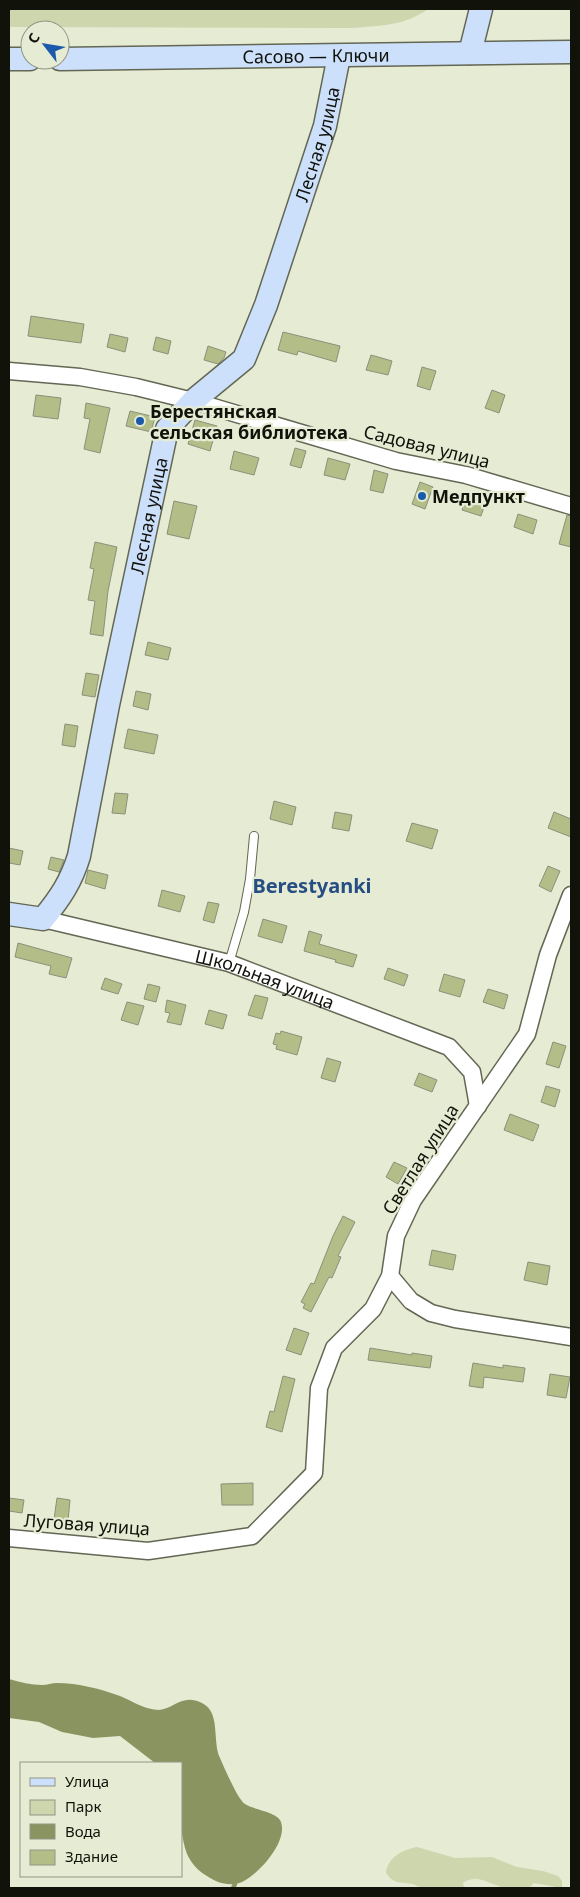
<svg xmlns="http://www.w3.org/2000/svg" width="580" height="1897" font-family="'Noto Sans',sans-serif">
<style>
.green{fill:#cdd6ac}
.water{fill:#8a9460}
.lines{fill:none;stroke-linecap:round;stroke-linejoin:round}
.stream{stroke:#8a9460;stroke-width:4.5}
.building{fill:#b3bd88;stroke:#8b907a}
.lane-casing{stroke:#636753;stroke-width:10}
.street-casing{stroke:#636753;stroke-width:19}
.secondary-casing{stroke:#636753;stroke-width:25}
.lane{stroke:#fff;stroke-width:8}
.street{stroke:#fff;stroke-width:16}
.secondary{stroke:#cce0fc;stroke-width:22}
.poi-dot{fill:#1b59aa;stroke:#e6ebd4;stroke-width:2}
.labels{text-anchor:middle;dominant-baseline:central;stroke-width:4.5;stroke-linejoin:round;paint-order:stroke}
.street-label{font-size:18px;fill:#11130b;stroke:#e6ebd4}
.poi-label{font-size:18px;font-weight:bold;fill:#11130b;stroke:#e6ebd4;text-anchor:start}
.quarter-label{font-size:20px;font-weight:bold;fill:#274e83;stroke:#e6ebd4}
</style>
<rect width="100%" height="100%" fill="#e6ebd4"/>
<path class="green" d="M9,9H428C404,26 383,25 354,28L9,27Z
M417,1847L455,1858L492,1857L517,1867L543,1871L558,1876L562,1881V1888L534,1883L529,1888C522,1888 512,1890 505,1888C491,1885 477,1873 463,1883L464,1888H422L413,1884L397,1882L391,1879L386,1873C388,1857 402,1850 417,1847Z"/>
<path class="water" d="M9,1679C20,1682 31,1685 42,1685C47,1685 52,1683 57,1683C78,1683 101,1689 120,1696C132,1701 146,1710 159,1710C174,1709 182,1693 202,1703C221,1712 212,1741 220,1758C224,1767 238,1800 245,1804C254,1810 278,1812 281,1822C288,1842 259,1874 242,1882C230,1887 217,1883 207,1876C198,1871 191,1863 187,1854C177,1826 181,1792 181,1763H155L120,1736L93,1738L62,1732L39,1722L9,1718Z"/>
<g class="lines">
<path class="stream" d="M233,1888L235,1884"/>
</g>
<path class="building" d="M31,316L84,324L81,343L28,336Z
M283,332L340,346L336,362L298,351L297,355L278,350Z
M110,334L128,338L125,352L107,347Z
M156,337L171,341L168,354L153,350Z
M208,346L226,352L224,358L218,364L204,360Z
M371,355L392,361L388,375L366,370Z
M422,367L436,371L430,390L417,386Z
M492,390L505,395L499,413L485,408Z
M36,395L61,398L58,419L33,416Z
M86,403L110,408L100,453L84,449L90,419L84,418Z
M130,411L155,417L151,432L126,426Z
M195,420L217,426L210,451L188,444Z
M295,448L306,451L301,468L290,465Z
M234,451L259,458L254,475L230,469Z
M328,458L350,464L345,480L324,475Z
M374,470L388,474L383,493L370,490Z
M420,482L433,487L425,509L412,504Z
M466,497L485,504L481,516L462,510Z
M174,501L197,506L189,539L167,534Z
M518,514L537,520L533,534L514,527Z
M567,515L571,516V547L559,544Z
M95,542L117,547L108,591L103,636L90,634L95,601L88,600L94,569L90,568Z
M148,642L171,648L168,660L145,655Z
M86,673L99,675L95,697L82,695Z
M136,691L151,694L148,710L133,706Z
M65,724L78,726L75,747L62,745Z
M128,729L158,735L154,754L124,748Z
M115,793L128,794L125,814L112,813Z
M274,801L296,807L292,825L270,819Z
M335,812L352,815L349,831L332,828Z
M554,812L571,819V837L548,828Z
M412,823L438,830L432,849L406,841Z
M9,848L23,851L20,865L9,863Z
M51,857L64,860L59,872L48,869Z
M548,866L560,871L551,892L539,886Z
M88,870L108,875L105,889L85,883Z
M162,890L185,896L180,912L158,906Z
M208,902L219,904L214,923L203,920Z
M263,919L287,926L282,943L258,936Z
M309,931L322,935L319,944L357,955L353,967L335,962L336,960L304,951Z
M18,943L72,958L66,978L49,974L51,966L15,957Z
M388,968L408,975L404,986L384,979Z
M444,974L465,980L460,997L439,991Z
M105,978L122,984L118,994L101,989Z
M148,984L160,987L156,1002L144,999Z
M488,989L508,995L504,1009L483,1002Z
M255,995L268,998L262,1019L248,1015Z
M167,1000L186,1005L181,1025L167,1022L170,1013L165,1012Z
M127,1002L144,1006L138,1025L121,1020Z
M209,1010L227,1015L223,1029L205,1024Z
M281,1031L302,1037L297,1055L276,1049L277,1045L273,1044L276,1033L280,1034Z
M553,1042L566,1046L559,1068L546,1064Z
M327,1058L341,1062L335,1082L321,1078Z
M419,1073L437,1080L432,1092L414,1085Z
M546,1086L560,1090L555,1107L541,1102Z
M510,1114L539,1125L533,1141L504,1130Z
M394,1162L407,1168L398,1184L386,1177Z
M343,1216L355,1222L338,1256L341,1257L332,1278L329,1277L311,1312L303,1308L305,1304L301,1302L311,1283L314,1284L333,1236Z
M432,1250L456,1255L453,1270L429,1265Z
M528,1262L550,1266L547,1285L524,1280Z
M294,1328L309,1333L301,1355L286,1350Z
M370,1348L412,1355V1353L432,1356L430,1368L368,1360Z
M473,1363L503,1368V1365L525,1368L523,1382L484,1377L483,1388L469,1386Z
M550,1374L570,1377L566,1398L547,1395Z
M283,1376L295,1379L282,1432L266,1427L270,1411L274,1412Z
M253,1483V1505H222L221,1484Z
M9,1498L24,1500L22,1513L9,1511Z
M57,1498L70,1500L68,1521L54,1519Z"/>
<g class="lines">
<defs>
<path id="lane" d="M229,963L244,912L250,879L254,836"/>
<g id="street">
<path d="M9,371L80,377L136,387L193,401L396,461L466,475L571,506"/>
<path id="s1" d="M43,919L229,963L449,1047L472,1072L478,1106"/>
<path d="M390,1276L411,1301L431,1313L455,1319L571,1337"/>
<path d="M9,1538L148,1551L252,1536L314,1473L319,1388L334,1348L373,1309L390,1276L396,1236L413,1200L527,1034L548,955L571,895"/>
</g>
<g id="secondary">
<path d="M470,53L481,9"/>
<path d="M9,59H30"/>
<path id="s2" d="M60,59L571,52"/>
<path id="s3" d="M9,914L43,919C60,898 71,882 79,856L108,705L167,429L193,401L244,359L266,305L325,126L339,56"/>
</g>
</defs>
<use href="#lane" class="lane-casing"/>
<use href="#street" class="street-casing"/>
<use href="#secondary" class="secondary-casing"/>
<use href="#lane" class="lane"/>
<use href="#street" class="street"/>
<use href="#secondary" class="secondary"/>
</g>
<g class="poi-dot">
<circle cx="140" cy="421" r="5"/>
<circle cx="422" cy="496" r="5"/>
</g>
<g class="labels">
<g class="street-label">
<text stroke="none"><textPath href="#s2" startOffset="256">Сасово — Ключи</textPath></text>
<text stroke="none"><textPath href="#s3" startOffset="875">Лесная улица</textPath></text>
<text transform="translate(427 446) rotate(14)">Садовая улица</text>
<text stroke="none"><textPath href="#s3" startOffset="455">Лесная улица</textPath></text>
<text stroke="none"><textPath href="#s1" startOffset="230">Школьная улица</textPath></text>
<text transform="translate(420 1159) rotate(-58)">Светлая улица</text>
<text transform="translate(87 1524) rotate(4)">Луговая улица</text>
</g>
<g class="poi-label">
<text x="150" y="411">Берестянская<tspan x="150" dy="21">сельская библиотека</tspan></text>
<text x="432" y="496">Медпункт</text>
</g>
<g class="quarter-label">
<text x="312" y="885">Berestyanki</text>
</g>
</g>
<rect width="580" height="1897" fill="none" stroke="#11130b" stroke-width="20"/>
<rect x="20" y="1762" width="162" height="115" fill="#e6ebd4" stroke="#919584"/>
<rect x="30" y="1778" width="25" height="8" fill="#cce0fc" stroke="#919584"/>
<text x="65" y="1787" font-size="15" fill="#11130b">Улица</text>
<rect x="30" y="1800" width="25" height="15" fill="#cdd6ac" stroke="#919584"/>
<text x="65" y="1812" font-size="15" fill="#11130b">Парк</text>
<rect x="30" y="1824" width="25" height="15" fill="#8a9460" stroke="#919584"/>
<text x="65" y="1837" font-size="15" fill="#11130b">Вода</text>
<rect x="30" y="1850" width="25" height="15" fill="#b3bd88" stroke="#919584"/>
<text x="65" y="1862" font-size="15" fill="#11130b">Здание</text>
<g transform="translate(45 45) rotate(301)"><circle r="24" fill="#e6ebd4" stroke="#919584"/>
<path d="M0-4L9 19L0 12L-9 19Z" fill="#1b59aa"/>
<text y="-8" font-size="14" font-weight="bold" text-anchor="middle" fill="#11130b">С</text>
</g>
</svg>
